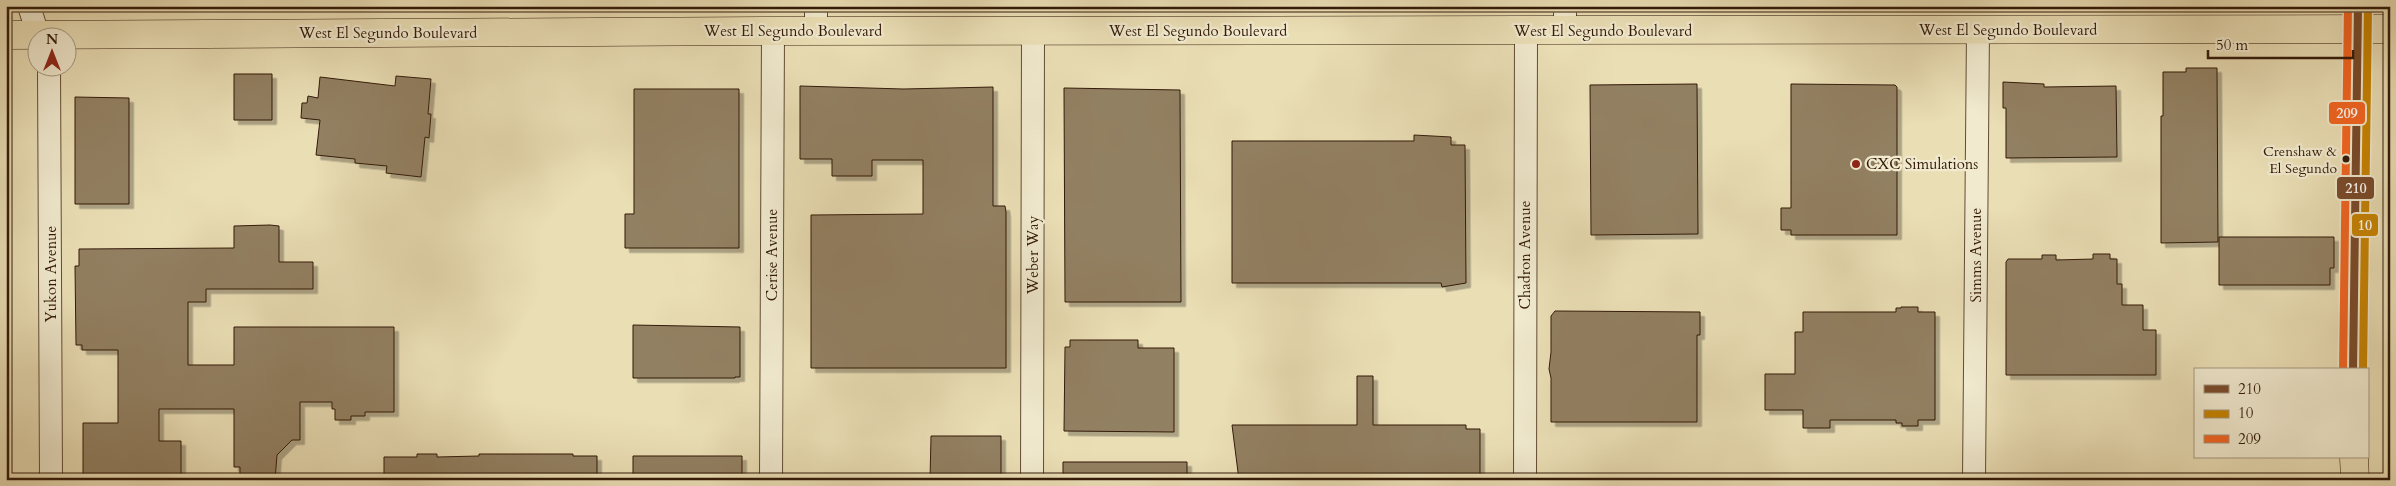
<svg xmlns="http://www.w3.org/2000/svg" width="2396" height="486" font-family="Cardo,serif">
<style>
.building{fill:#928062;stroke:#331b09;filter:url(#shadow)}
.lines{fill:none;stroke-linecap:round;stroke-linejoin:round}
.minor-casing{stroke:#614c34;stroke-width:24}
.major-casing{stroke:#331b09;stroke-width:29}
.minor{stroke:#f1eacf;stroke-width:22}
.major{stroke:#eadeb5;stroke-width:28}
.bus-1-casing{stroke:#f1eacf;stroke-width:11}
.bus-2-casing{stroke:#f1eacf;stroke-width:11}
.bus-3-casing{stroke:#f1eacf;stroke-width:11}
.bus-1{stroke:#7a4b2a;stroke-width:8}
.bus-2{stroke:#c68302;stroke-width:8}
.bus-3{stroke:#f26522;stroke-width:8}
.bus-dot{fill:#331b09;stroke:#f1eacf;stroke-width:2}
.poi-dot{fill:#8f2418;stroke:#f1eacf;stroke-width:2}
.labels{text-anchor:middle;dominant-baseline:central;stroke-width:4.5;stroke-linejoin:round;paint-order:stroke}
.bus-label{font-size:14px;fill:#331b09;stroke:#f1eacf;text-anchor:end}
.street-label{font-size:15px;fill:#331b09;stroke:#f1eacf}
.poi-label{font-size:15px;fill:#331b09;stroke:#f1eacf;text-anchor:start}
.line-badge{stroke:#f1eacf;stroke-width:2}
.badge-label{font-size:14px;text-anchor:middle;font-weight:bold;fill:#fff}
</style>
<defs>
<filter id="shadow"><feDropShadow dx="4.5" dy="4.5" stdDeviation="0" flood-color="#0004"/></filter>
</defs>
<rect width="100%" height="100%" fill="#eadeb5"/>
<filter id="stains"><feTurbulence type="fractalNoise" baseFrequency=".004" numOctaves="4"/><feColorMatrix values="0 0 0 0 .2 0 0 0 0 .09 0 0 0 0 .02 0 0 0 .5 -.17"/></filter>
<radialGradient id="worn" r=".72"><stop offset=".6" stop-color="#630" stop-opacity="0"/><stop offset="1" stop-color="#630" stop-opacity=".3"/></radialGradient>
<path class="building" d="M2186,68H2217L2218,242L2161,243V116H2163V72H2186Z
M234,74H272V120H234Z
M396,76L431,79L428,114H431L429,138L425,137L421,177L386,173L387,166L355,163V159L316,155L320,120L301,118L302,103H307L308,96L318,98L320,77L395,86Z
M2003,82L2044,84V87L2116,86L2117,157L2006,158V108H2003Z
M1697,84L1698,234L1591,235L1590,85Z
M1791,84L1895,85L1897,87V235H1791V230H1781V208H1791Z
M800,86L903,89L993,87V206H1005L1006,212V368H811V215L923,214V160H872V176H832V159H800Z
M1064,88L1180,90L1181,302H1065Z
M634,89H739V248H625V214H634Z
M75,97L129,98V204H75Z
M1414,135L1451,137V145H1465L1466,283L1442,287L1441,283H1232V141H1414Z
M270,225L279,226V262H313V289H206V302H188V365H234V327H394V412H365V416H351V420H335V409H332V402H300V440H292L277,455L275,480H240V467H234V409H159V441H181V480H83V423H118V350H82V345H76L75,266H79V249L234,248V226Z
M2219,237H2334V268H2330V285H2219Z
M2093,254H2110V259H2117V284H2122V305H2143V330H2156V375H2006V262L2008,259H2042V255H2056V260L2093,259Z
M1901,307H1918V312H1935V420H1918V426H1902V423H1896V420H1830V428H1803V410H1765V374H1795V332H1803V312H1896V308H1901Z
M1555,311L1700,312V335H1697V422H1551V378L1549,369L1551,352V316Z
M633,325L740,327V377H735V378H633Z
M1070,340H1138V348H1174V432L1064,431L1065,347H1070Z
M1357,376H1373V425H1466V429H1480V480H1239L1232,425H1357Z
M931,436H1001V480H930Z
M417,454H437V457L479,456V454H573V456H597V480H384V457H417Z
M633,456H742V480H633Z
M1063,462H1187V480H1063Z"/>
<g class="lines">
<defs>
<path id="minor" d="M29,6L39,38
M816,6V31
M1565,31V6
M49,68L51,480
M771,480L773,31
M1032,480L1033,31
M1525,480L1526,31
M1974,480L1978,30"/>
<path id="major" d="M6,35L773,31L2390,29
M2353,370L2358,6
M2354,457L2355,480"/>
</defs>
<use href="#minor" class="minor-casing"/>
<use href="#major" class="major-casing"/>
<use href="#minor" class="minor"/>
<use href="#major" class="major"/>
<defs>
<path id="bus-1" d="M2353,370L2358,6"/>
<path id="bus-2" d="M2363,370L2368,6"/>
<path id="bus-3" d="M2343,370L2348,6"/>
</defs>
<use href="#bus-1" class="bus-1-casing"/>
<use href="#bus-2" class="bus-2-casing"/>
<use href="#bus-3" class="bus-3-casing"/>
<use href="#bus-1" class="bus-1"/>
<use href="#bus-2" class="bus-2"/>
<use href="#bus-3" class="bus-3"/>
</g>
<circle class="bus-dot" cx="2346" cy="159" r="4.5"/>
<circle class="poi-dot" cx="1856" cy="164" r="5"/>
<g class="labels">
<g class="bus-label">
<text x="2337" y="151">Crenshaw &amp;<tspan x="2337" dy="17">El Segundo</tspan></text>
</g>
<g class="street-label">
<text x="2008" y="30">West El Segundo Boulevard</text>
<text x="793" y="31">West El Segundo Boulevard</text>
<text x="1198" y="31">West El Segundo Boulevard</text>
<text x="1603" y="31">West El Segundo Boulevard</text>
<text x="388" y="33">West El Segundo Boulevard</text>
<text transform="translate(772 255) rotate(-90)">Cerise Avenue</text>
<text transform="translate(1033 255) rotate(-90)">Weber Way</text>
<text transform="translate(1525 255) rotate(-90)">Chadron Avenue</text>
<text transform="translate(1976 255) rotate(-90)">Simms Avenue</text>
<text transform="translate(51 274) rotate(-90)">Yukon Avenue</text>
</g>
<g class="poi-label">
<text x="1866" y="164">CXC Simulations</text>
</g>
</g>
<g class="line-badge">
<rect x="2328" y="101" width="38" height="24" rx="5" fill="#f26522"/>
<rect x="2336" y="176" width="39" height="24" rx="5" fill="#7a4b2a"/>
<rect x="2351" y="213" width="28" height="24" rx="5" fill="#c68302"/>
</g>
<g class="badge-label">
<text x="2347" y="118">209</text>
<text x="2356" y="193">210</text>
<text x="2365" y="230">10</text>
</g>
<rect width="2396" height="486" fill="none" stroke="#eadeb5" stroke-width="25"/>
<rect x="8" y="8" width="2381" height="471" fill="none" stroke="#331b09" stroke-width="2.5"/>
<rect x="12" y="12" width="2371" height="461" fill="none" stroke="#331b09"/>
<rect x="2194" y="368" width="175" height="90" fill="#f1eacf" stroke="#a59780"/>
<rect x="2204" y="385" width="25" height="8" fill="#7a4b2a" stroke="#a59780"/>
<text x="2238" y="394" font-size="15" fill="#331b09">210</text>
<rect x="2204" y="410" width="25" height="8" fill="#c68302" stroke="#a59780"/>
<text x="2238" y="418" font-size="15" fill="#331b09">10</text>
<rect x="2204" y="435" width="25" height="8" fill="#f26522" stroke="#a59780"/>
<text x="2238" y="444" font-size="15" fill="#331b09">209</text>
<g transform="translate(52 52)"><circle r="24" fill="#f1eacf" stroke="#a59780"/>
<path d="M0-4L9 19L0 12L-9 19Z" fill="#8f2418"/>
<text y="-8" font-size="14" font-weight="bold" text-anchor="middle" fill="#331b09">N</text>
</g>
<path d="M2208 50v8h145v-8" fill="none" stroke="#331b09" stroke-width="2.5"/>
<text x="2216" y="50" font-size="15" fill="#331b09" stroke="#f1eacf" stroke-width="4" paint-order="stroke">50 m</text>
<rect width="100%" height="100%" filter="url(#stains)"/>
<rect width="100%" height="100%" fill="url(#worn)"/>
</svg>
